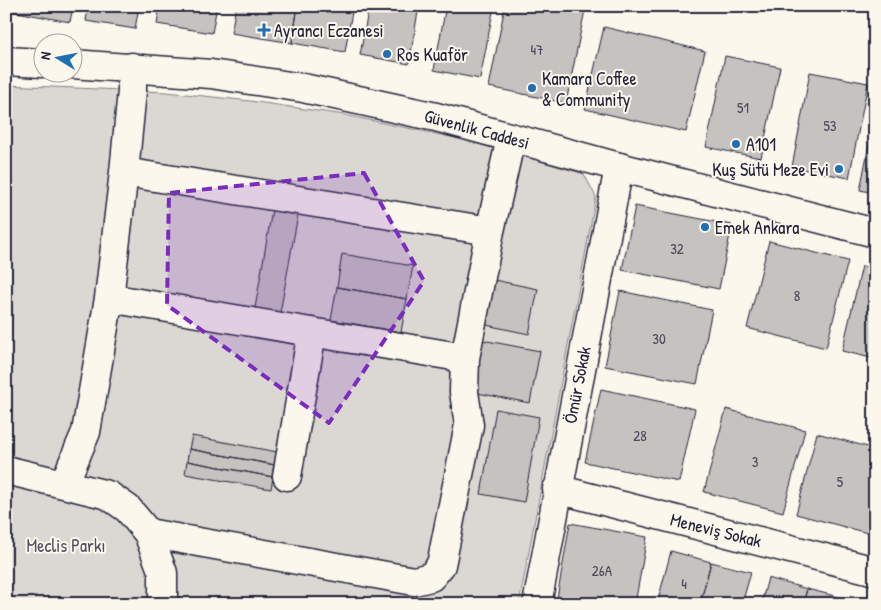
<svg xmlns="http://www.w3.org/2000/svg" width="881" height="610" font-family="'Patrick Hand',sans-serif">
<style>
.green{fill:#dbd8d3;stroke:#7e7d87}
.building{fill:#c6c2c0;stroke:#22223b}
.lines{fill:none;stroke-linecap:round;stroke-linejoin:round}
.minor-casing{stroke:#22223b;stroke-width:31}
.major-casing{stroke:#22223b;stroke-width:31}
.minor{stroke:#fbf7ec;stroke-width:28}
.major{stroke:#fbf7ec;stroke-width:28}
.marked{fill:#7b2cbf;fill-opacity:0.2;stroke:#7b2cbf;stroke-width:4;stroke-dasharray:10 6;stroke-linejoin:round}
.poi-dot{fill:#1f6fb2;stroke:#fbf7ec;stroke-width:2}
.labels{text-anchor:middle;dominant-baseline:central;stroke-width:4;stroke-linejoin:round;paint-order:stroke}
.number-label{font-size:15px;fill:#4b4a5c}
.poi-label{font-size:18px;fill:#22223b;stroke:#fbf7ec;text-anchor:start}
.street-label{font-size:18px;fill:#22223b;stroke:#fbf7ec}
.park-label{font-size:18px;fill:#505061;stroke:#fbf7ec}
</style>
<rect width="100%" height="100%" fill="#fbf7ec"/>
<filter id="ink" filterUnits="userSpaceOnUse"><feTurbulence type="fractalNoise" baseFrequency=".02" numOctaves="2"/><feDisplacementMap in="SourceGraphic" scale="10" xChannelSelector="R" yChannelSelector="G"/><feConvolveMatrix kernelMatrix="1 2 1 2 8 2 1 2 1" color-interpolation-filters="sRGB"/></filter>
<g filter="url(#ink)">
<path class="green" d="M6,85L167,92L250,101L345,115L475,142L584,174L596,197L519,604H6Z"/>
<path class="building" d="M6,6H73L70,22L6,10Z
M88,6H139L135,29L86,21Z
M160,6H217L212,33L157,24Z
M236,6H298L292,43L231,33Z
M298,6H353L345,52L292,43Z
M369,6H419L409,64L360,55Z
M446,6H494L480,79L434,70Z
M505,6H568L585,10L566,103L489,87Z
M604,27L705,51L686,132L585,109Z
M725,56L780,67L761,158L706,147Z
M810,72L868,83L849,178L792,167Z
M875,115V193L860,190Z
M273,204L299,209L280,313L255,308Z
M635,206L732,225L719,289L622,270Z
M769,241L848,261L826,348L747,328Z
M342,254L413,266L407,299L337,287Z
M862,266L875,269V359L842,351Z
M494,280L538,289L529,334L486,325Z
M337,287L407,299L401,332L331,320Z
M620,291L712,310L697,384L605,366Z
M482,340L540,351L530,403L472,392Z
M601,389L695,409L679,482L585,462Z
M496,409L539,417L524,502L481,494Z
M726,409L805,430L783,512L704,492Z
M817,433L875,449V535L796,514Z
M192,436L277,452L275,465L189,449Z
M189,449L275,465L273,477L187,461Z
M187,461L273,477L271,489L185,474Z
M570,523L647,537L635,604H556Z
M671,551L711,562L700,604H657Z
M711,562L751,572L742,604H700Z
M768,578L807,589L803,604H761Z
M807,589L847,599L846,604H803Z"/>
<g class="lines">
<defs>
<path id="minor" d="M124,172L490,231
M109,298L465,358
M6,470L108,495L128,509L148,533L163,573V604
M287,476L312,332
M64,484L86,432L109,298L124,172L132,91V67
M557,489L875,571
M148,533L414,581L431,577L441,565L469,425L464,392L465,358L490,231L511,138
M537,604L619,167"/>
<path id="major" d="M6,61L42,63
M72,64L211,74L303,88L436,117L619,167L875,233"/>
</defs>
<use href="#minor" class="minor-casing"/>
<use href="#major" class="major-casing"/>
<use href="#minor" class="minor"/>
<use href="#major" class="major"/>
</g>
</g>
<path class="marked" d="M364,173L424,281L329,423L167,305L169,193Z"/>
<g class="poi-dot">
<path d="M261.5 22.5h5v5h5v5h-5v5h-5v-5h-5v-5h5z"/>
<circle cx="387" cy="54" r="5"/>
<circle cx="532" cy="88" r="5"/>
<circle cx="736" cy="144" r="5"/>
<circle cx="839" cy="169" r="5"/>
<circle cx="705" cy="227" r="5"/>
</g>
<g class="labels">
<g class="number-label">
<text x="537" y="49">47</text>
<text x="743" y="107">51</text>
<text x="830" y="125">53</text>
<text x="677" y="248">32</text>
<text x="797" y="295">8</text>
<text x="659" y="338">30</text>
<text x="640" y="435">28</text>
<text x="755" y="461">3</text>
<text x="840" y="481">5</text>
<text x="602" y="570">26A</text>
<text x="684" y="583">4</text>
</g>
<g class="poi-label">
<text x="274" y="30">Ayrancı Eczanesi</text>
<text x="397" y="54">Ros Kuaför</text>
<text x="542" y="78">Kamara Coffee<tspan x="542" dy="21">&amp; Community</tspan></text>
<text x="746" y="144">A101</text>
<text x="829" y="169" text-anchor="end">Kuş Sütü Meze Evi</text>
<text x="715" y="227">Emek Ankara</text>
</g>
<g class="street-label">
<text transform="translate(477 129) rotate(15)">Güvenlik Caddesi</text>
<text transform="translate(577 385) rotate(-79)">Ömür Sokak</text>
<text transform="translate(716 530) rotate(14)">Meneviş Sokak</text>
</g>
<g class="park-label">
<text x="66" y="545">Meclis Parkı</text>
</g>
</g>
<rect width="881" height="610" fill="none" stroke="#fbf7ec" stroke-width="25"/>
<rect x="12" y="12" width="856" height="585" fill="none" stroke="#22223b" stroke-width="2" filter="url(#ink)"/>
<g transform="translate(58 58) rotate(280)"><circle r="24" fill="#fbf7ec" stroke="#a4a2a5"/>
<path d="M0-4L9 19L0 12L-9 19Z" fill="#1f6fb2"/>
<text y="-8" font-size="14" font-weight="bold" text-anchor="middle" fill="#22223b">N</text>
</g>
</svg>
